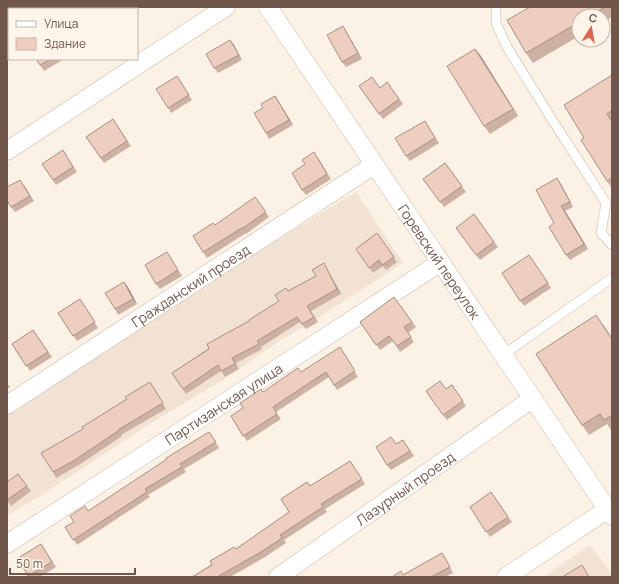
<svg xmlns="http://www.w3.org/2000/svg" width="619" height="584" font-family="Manrope,sans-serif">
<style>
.residential{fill:#f2e2d3}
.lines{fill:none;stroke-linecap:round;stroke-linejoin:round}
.lane-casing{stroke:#cbb8ab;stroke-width:10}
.street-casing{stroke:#cbb8ab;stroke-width:19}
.lane{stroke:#fff;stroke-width:9}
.street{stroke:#fff;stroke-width:18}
.wall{fill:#cdb1a3}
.shaded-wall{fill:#a79085}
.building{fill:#eecebe;stroke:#a79085}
.labels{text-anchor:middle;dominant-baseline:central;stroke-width:3.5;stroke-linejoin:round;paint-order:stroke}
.street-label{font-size:14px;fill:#71574b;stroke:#fef5ea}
</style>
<rect width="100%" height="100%" fill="#fbf1e4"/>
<path class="residential" d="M356,192L403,263L316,319L318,322L306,329L303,327L281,340L224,379L148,425L51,489L7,516V413L242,261Z
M590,545L612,574V577H543Z"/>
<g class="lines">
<defs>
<path id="lane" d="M496,7V23L507,47L551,118L606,203L601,233L612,245
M503,355L612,278"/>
<g id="street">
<path id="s1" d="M268,7L612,516"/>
<path d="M7,151L226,7"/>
<path id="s2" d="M7,405L374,165"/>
<path id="s3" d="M7,544L441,262"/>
<path id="s4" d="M278,577L532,399"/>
<path d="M506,577L608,509"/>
</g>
</defs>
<use href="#lane" class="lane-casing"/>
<use href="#street" class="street-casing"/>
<use href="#lane" class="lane"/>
<use href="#street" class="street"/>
</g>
<path class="wall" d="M530,7H612V17L603,22V16H579V36L533,63L526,53Z
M346,31L362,59L346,67L342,62Z
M230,40L242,60L218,73L214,68Z
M475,49L518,116L490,134L484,126Z
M36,59H64L44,71Z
M612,75V189L607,181L584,138Z
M177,76L192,100L171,113L168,108Z
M387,82L403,104L383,119L359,86L380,88Z
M275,96L293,125L269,139L266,133L263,108Z
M113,119L131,146L104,163L86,137Z
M428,126L439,143L410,161L406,156Z
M63,150L77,172L56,185L42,164Z
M318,158L331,179L306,195L302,190Z
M445,163L466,192L444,207L423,179Z
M561,184L573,207L565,211L588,249L570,260L566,255L554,223Z
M24,185L34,201L15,212L11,207Z
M255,197L269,217L246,234V233L207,258L203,252Z
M474,214L498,247L480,260L456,228Z
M377,233L397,262L386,270L383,266L373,273L356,249Z
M167,252L182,276L160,289L156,284Z
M529,255L551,288L524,306L502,273Z
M324,263L327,269L341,294L311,311L318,322L306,329L300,322L261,347L262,349L236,363L239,369L225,377L221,371L186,394L172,373L279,301L288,291L316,276Z
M128,287L137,304L118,315L115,309Z
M394,297L416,327L408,333L414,342L400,352L393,341L380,350L360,322Z
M80,299L98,328L77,341L58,313Z
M603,324L612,338V429L611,430L607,424L589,435L582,425Z
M33,330L52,357L30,371L12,344Z
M343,353L358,377L337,390L329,377L276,412L281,419L247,441L231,416L243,408L263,392L301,372Z
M7,383L10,387L7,389Z
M452,385L466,406L447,420L426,391L446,389Z
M154,388L166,409L121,435L122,436L79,465L56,478L53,472L83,429Z
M209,432L219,448L184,469L186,472L148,495L150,497L77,545L65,527L74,522L88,511Z
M403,440L414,456L391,470L387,465L396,444Z
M350,461L365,484L325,509L327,512L284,540L286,543L265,557L230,577H192L236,549L289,512L310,486Z
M18,474L31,491L11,506L7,500Z
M491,492L512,522L490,537L470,507Z
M41,544L56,567L40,577H29L18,558Z
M442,553L446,559L453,573L445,577H392L403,575Z"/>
<path class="shaded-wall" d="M343,26L346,31L362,59L358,53Z
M230,40L234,45L242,60Z
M475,49L481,56L518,116L513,109Z
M275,96L279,102L293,125L289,120Z
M557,178L561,184L573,207L570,202Z
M561,206L565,211L588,249L584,244Z
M324,263L327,269L341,294L337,289Z
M124,282L128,287L137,304L133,299Z"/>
<path class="building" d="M78,7H88L89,9H75Z
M530,7H605L589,16H579V22L526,53L507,20Z
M343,26L358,53L342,62L327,35Z
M230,40L239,55L214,68L206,54Z
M475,49L513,109L484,126L447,66Z
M36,59H51L40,65Z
M612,75V110L607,114L612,122V178L607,181L581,140L584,138L564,105Z
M177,76L189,95L168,108L156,89Z
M372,77L380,88L387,82L399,99L379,114L359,86Z
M275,96L289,120L266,133L254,113L263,108L261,104Z
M113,119L127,141L101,158L86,137Z
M425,121L435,138L406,156L395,138Z
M63,150L73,167L53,180L42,164Z
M314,152L327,174L302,190L292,173L305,164L302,160Z
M445,163L462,186L440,202L423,179Z
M557,178L570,202L561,206L584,244L566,255L549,227L554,223L536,190Z
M20,180L30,196L11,207L7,200V187Z
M255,197L266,212L243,228H242L203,252L193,236L213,223L215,225Z
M474,214L494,242L476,255L456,228Z
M377,233L394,257L382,265L379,260L369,268L356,249Z
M167,252L178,270L156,284L145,265Z
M529,255L548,283L520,301L502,273Z
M324,263L337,289L307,306L314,317L302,324L297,317L257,341L259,344L232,358L235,364L221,371L218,365L183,389L172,373L209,349L207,344L249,321V320L279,301L275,295L286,288L288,291L316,276L312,270Z
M124,282L133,299L115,309L105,293Z
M394,297L412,322L404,327L411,337L397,346L389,336L376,345L360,322Z
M80,299L95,322L73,336L58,313Z
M596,315L612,339V415L604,420L600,414L582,425L536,354Z
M33,330L48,352L26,366L12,344Z
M340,347L355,371L334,385L326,372L273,407L277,414L243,436L231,416L243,408L240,403L261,389L263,392L298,368L301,372Z
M440,381L446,389L452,385L463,401L443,415L426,391Z
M150,382L163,403L118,430V431L75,460L53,472L41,453L83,429L82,427L127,399L125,397Z
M209,432L216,442L180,464L182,467L145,489L147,492L73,540L65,527L74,522L70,516L85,506L88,511L167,459L166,458Z
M391,437L396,444L403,440L410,451L387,465L376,447Z
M350,461L362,479L321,504L323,507L280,535L282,538L261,552L217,577H192L212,565L210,561L234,547L236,549L289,512L281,499L307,482L310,486Z
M18,474L27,486L7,500V482Z
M491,492L508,517L486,532L470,507Z
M41,544L52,562L28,576L18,558Z
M442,553L450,567L431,577H392L401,571L403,575Z
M582,565L589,577H565L564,576Z"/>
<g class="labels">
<g class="street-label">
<text stroke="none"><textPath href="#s1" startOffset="307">Горевский переулок</textPath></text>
<text stroke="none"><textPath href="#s2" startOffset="219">Гражданский проезд</textPath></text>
<text stroke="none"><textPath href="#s3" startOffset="258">Партизанская улица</textPath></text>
<text stroke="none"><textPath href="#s4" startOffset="155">Лазурный проезд</textPath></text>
</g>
</g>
<rect width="619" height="584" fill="none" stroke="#71574b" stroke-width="16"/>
<rect x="8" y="8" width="130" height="52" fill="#fef5ea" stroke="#c6b6aa"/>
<rect x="16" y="21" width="20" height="6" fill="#ffffff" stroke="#c6b6aa"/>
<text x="44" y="28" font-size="12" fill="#71574b">Улица</text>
<rect x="16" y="38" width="20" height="12" fill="#eecebe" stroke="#c6b6aa"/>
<text x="44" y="48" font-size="12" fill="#71574b">Здание</text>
<g transform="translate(591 28) rotate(11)"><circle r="19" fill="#fef5ea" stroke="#c6b6aa"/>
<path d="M0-3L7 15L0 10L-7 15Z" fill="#dd6751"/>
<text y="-6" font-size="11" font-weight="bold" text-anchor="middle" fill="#71574b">С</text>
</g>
<path d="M10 568v6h125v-6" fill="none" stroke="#71574b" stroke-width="2"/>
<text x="16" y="568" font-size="12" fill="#71574b" stroke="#fef5ea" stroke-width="3" paint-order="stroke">50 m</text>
</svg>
